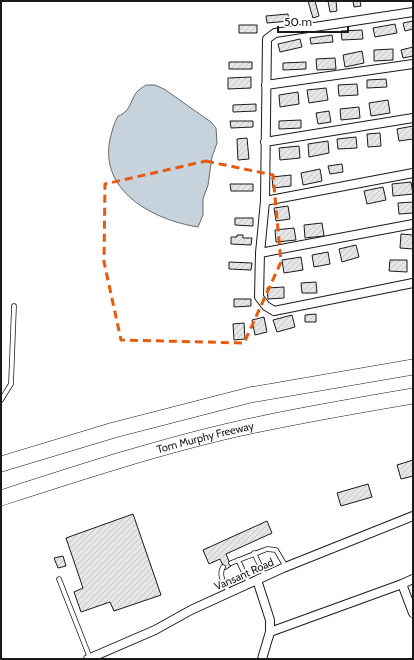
<svg xmlns="http://www.w3.org/2000/svg" width="414" height="660" font-family="Cabin,sans-serif">
<style>
.water{fill:#c6d2dc;stroke:#6a6a6a}
.building{fill:url(#building-hatch);stroke:#1a1a1a}
.lines{fill:none;stroke-linecap:round;stroke-linejoin:round}
.lane-casing{stroke:#1a1a1a;stroke-width:5.5}
.street-casing{stroke:#1a1a1a;stroke-width:10}
.highway-casing{stroke:#1a1a1a;stroke-width:16}
.lane{stroke:#fff;stroke-width:4}
.street{stroke:#fff;stroke-width:8}
.highway{stroke:#fff;stroke-width:15}
.marked{fill:none;stroke:#e8590c;stroke-width:3;stroke-dasharray:8 5;stroke-linejoin:round}
.labels{text-anchor:middle;dominant-baseline:central;stroke-width:3;stroke-linejoin:round;paint-order:stroke}
.street-label{font-size:11px;fill:#1a1a1a;stroke:#fff}
</style>
<defs>
<pattern id="building-hatch" width="6" height="6" patternUnits="userSpaceOnUse"><rect width="6" height="6" fill="#e6e6e6"/><path d="M-1 1l2-2M0 6l6-6M5 7l2-2" fill="none" stroke="#c5c5c5"/></pattern>
</defs>
<rect width="100%" height="100%" fill="#fff"/>
<path class="water" d="M146,85H155L164,89L211,122L216,128L217,143L212,157L208,185L203,199V215L198,227C154,220 99,192 110,139C112,131 114,123 118,116C130,112 130,102 136,93C138,90 143,87 146,85Z"/>
<path class="building" d="M308,1H315L319,16L313,18Z
M328,1H336L337,11L330,12Z
M353,1H360L361,6L354,7Z
M288,14L289,21L267,23L266,16Z
M413,21V29L405,31L403,23Z
M395,24L397,33L375,37L373,28Z
M239,25H257V33H239Z
M362,30L363,39L342,40L341,31Z
M332,35L333,42L311,44L310,38Z
M300,39L302,47L280,52L278,44Z
M413,47V56L403,58L401,50Z
M393,49V60L374,61V50Z
M362,51L364,63L345,67L343,55Z
M335,58L336,69L317,70L316,59Z
M229,62H252V69H229Z
M306,62V69L283,70V63Z
M251,77V88L228,89V78Z
M386,79L387,87L367,88V80Z
M357,84L358,95L339,96L338,85Z
M326,88L328,100L309,103L307,90Z
M298,92L299,104L280,107L279,95Z
M388,100L390,113L371,116L369,103Z
M256,104V111L233,112V105Z
M359,107L360,118L341,120L340,109Z
M329,111L331,122L318,124L316,113Z
M301,120V128L279,129V121Z
M230,121H253V127L231,128Z
M413,126V139L399,141L397,129Z
M380,133L381,146L368,147L367,134Z
M356,137L357,148L338,149L337,139Z
M247,138L249,159L238,160L237,139Z
M328,141L329,153L309,157L308,144Z
M299,146L300,158L280,160L279,148Z
M342,164L343,172L330,174L328,166Z
M320,169L322,181L303,185L301,173Z
M291,175V186L273,188L272,177Z
M411,182L413,194L393,196L392,184Z
M230,184H253V191H231Z
M383,187L386,200L367,204L364,191Z
M413,202V213L399,214L398,203Z
M288,206L290,219L276,221L274,208Z
M235,218H253V226L235,225Z
M322,223L324,236L305,238L304,225Z
M294,228L296,240L276,242L275,230Z
M401,234L413,235V249L400,248Z
M237,235H243V238H252L251,245L231,244V237H237Z
M356,245L359,257L342,262L339,249Z
M328,252L330,264L314,267L312,255Z
M301,257L303,270L284,273L282,260Z
M390,260H407V272L389,271Z
M229,262L252,263L251,270L229,269Z
M316,282L317,293H302L301,283Z
M284,287V298L268,299L267,288Z
M234,299H251V306L234,307Z
M316,314V322H305V315Z
M292,315L295,327L277,332L273,320Z
M264,317L267,332L255,335L252,320Z
M244,323L245,339L234,340L233,324Z
M413,460V476L401,479L397,465Z
M368,484L372,497L341,506L337,493Z
M133,514L161,595L114,611L110,602L81,612L74,592L83,588L66,538Z
M267,521L272,533L226,554L231,566L225,570L220,559L209,564L203,550Z
M63,556L66,566L58,568L54,558Z"/>
<g class="lines">
<defs>
<path id="lane" d="M1,400L11,384L14,306
M254,553L265,576
M238,560L249,583
M231,563L267,549L276,550L286,567
M223,567C218,576 225,584 229,592
M59,579L90,658"/>
<path id="street" d="M413,12L275,33L267,39L265,201L260,253L259,297L266,306L274,311L413,283
M266,85L413,64
M265,142L413,118
M265,201L413,173
M260,253L413,224
M257,580L270,620V632L262,659
M402,584L413,579
M270,632L402,584L413,613
M88,659L155,630L191,610L283,568L413,516"/>
<g id="highway">
<path d="M1,464L114,430L250,395L413,367"/>
<path id="s1" d="M1,498C78,473 158,447 237,429C295,416 354,406 413,396"/>
</g>
</defs>
<use href="#lane" class="lane-casing"/>
<use href="#street" class="street-casing"/>
<use href="#highway" class="highway-casing"/>
<use href="#lane" class="lane"/>
<use href="#street" class="street"/>
<use href="#highway" class="highway"/>
</g>
<path class="marked" d="M206,161L273,175L281,262L244,343L121,340L104,262L105,184Z"/>
<g class="labels">
<g class="street-label">
<text stroke="none"><textPath href="#s1" startOffset="213">Tom Murphy Freeway</textPath></text>
<text transform="translate(244 574) rotate(-24)">Vansant Road</text>
</g>
</g>
<rect width="414" height="660" fill="none" stroke="#1a1a1a" stroke-width="4"/>
<path d="M278 26v6h70v-6" fill="none" stroke="#1a1a1a" stroke-width="2"/>
<text x="284" y="26" font-size="12" fill="#1a1a1a" stroke="#ffffff" stroke-width="3" paint-order="stroke">50 m</text>
</svg>
